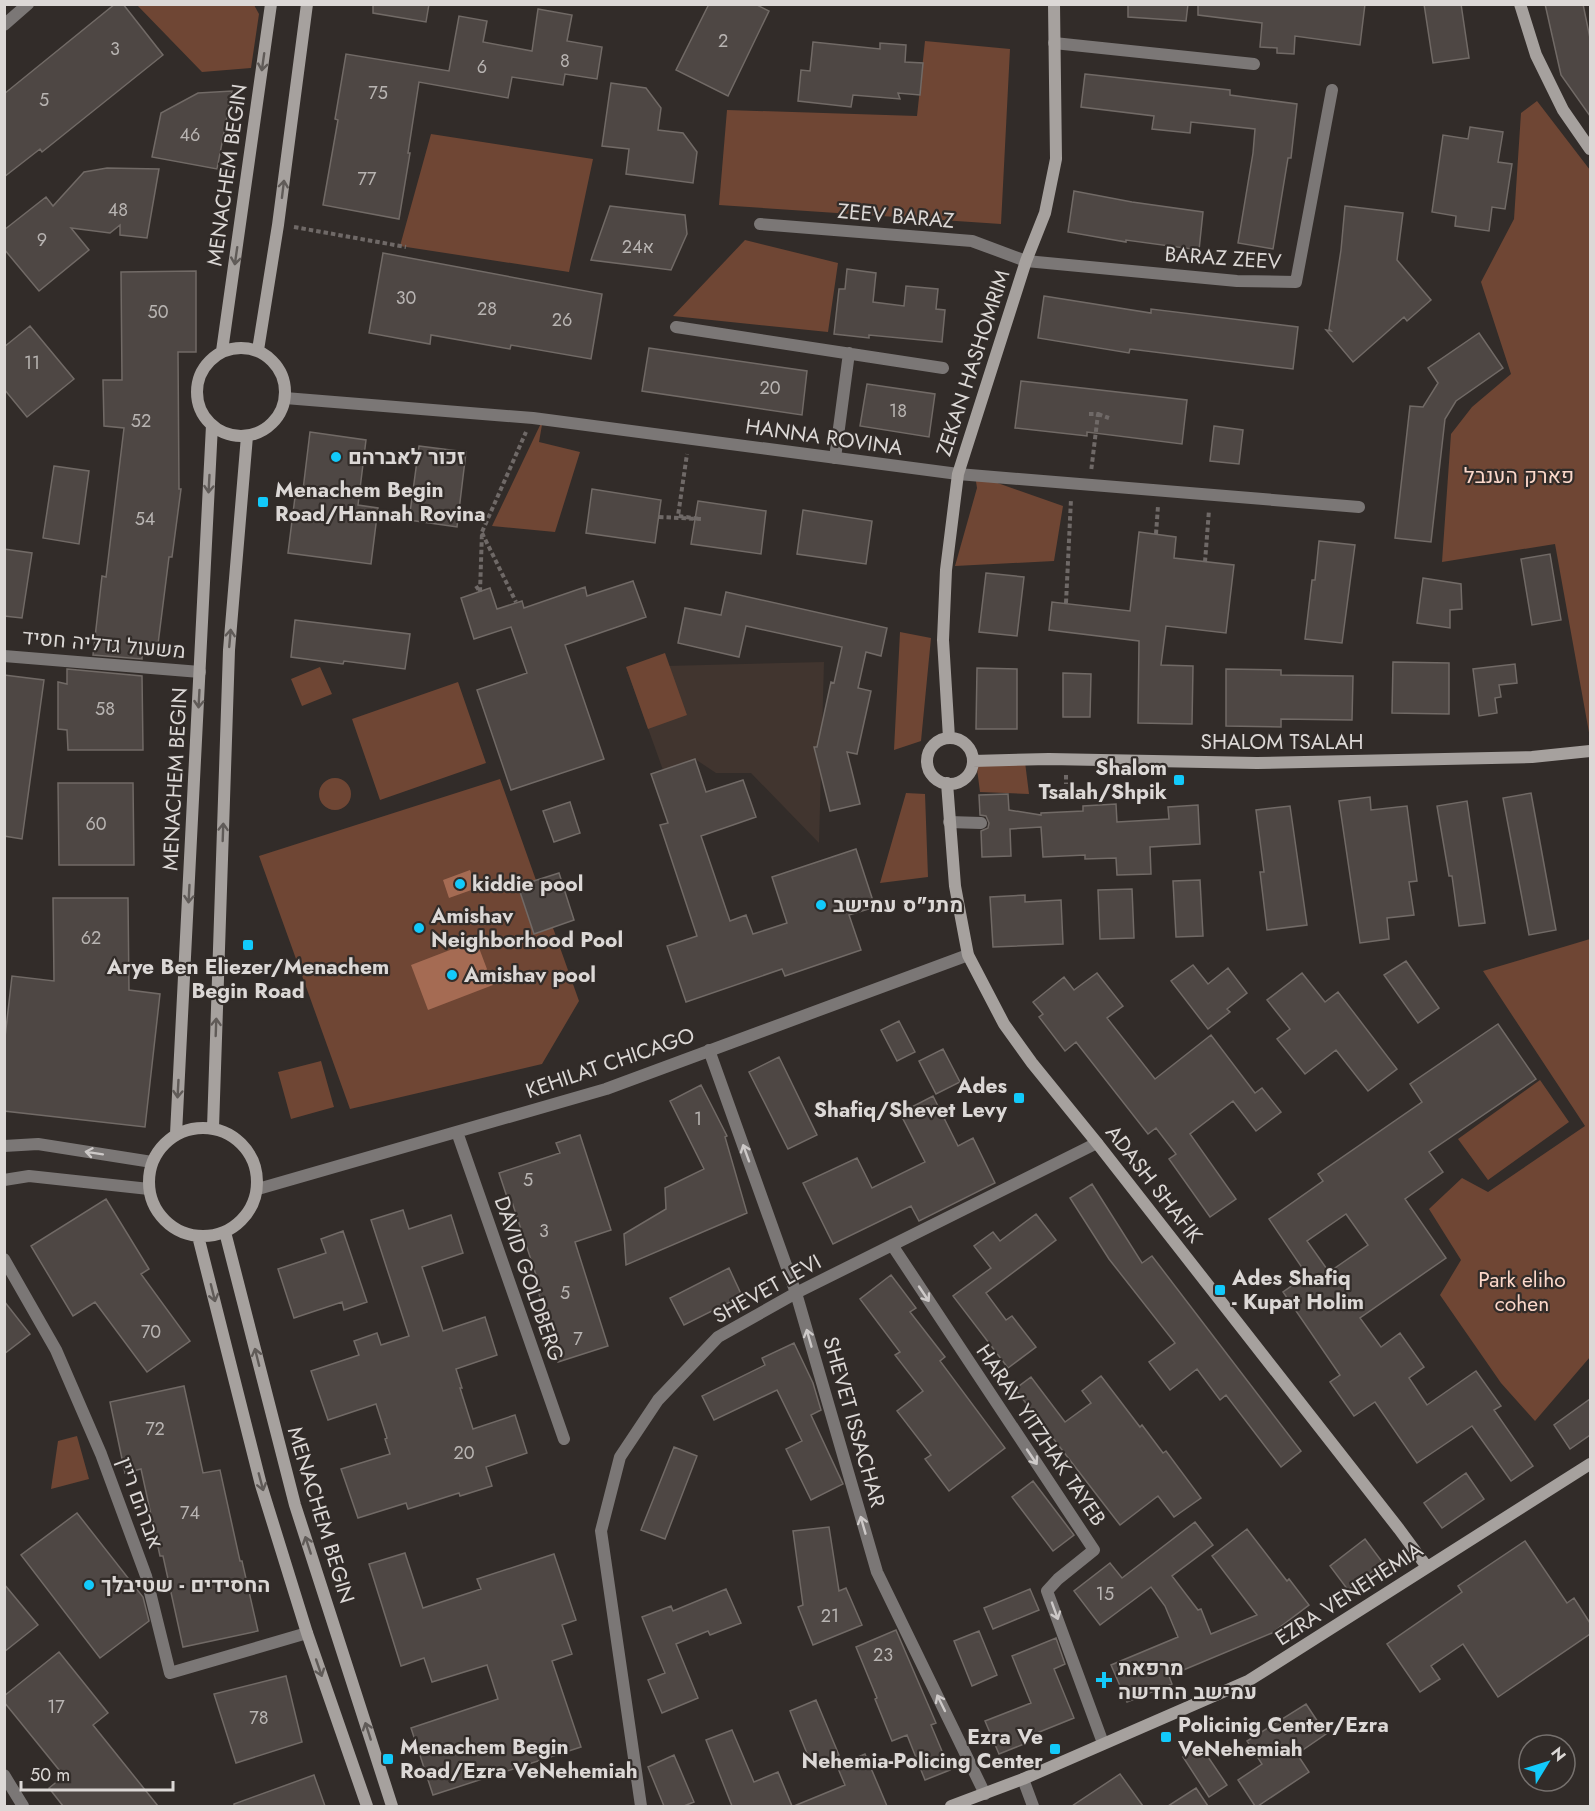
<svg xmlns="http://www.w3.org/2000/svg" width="1595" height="1811" font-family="Jost,Heebo,sans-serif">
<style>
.built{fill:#41352f}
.green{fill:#6f4634}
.water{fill:#a56b53}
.building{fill:#4e4744;stroke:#716a66;stroke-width:1.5;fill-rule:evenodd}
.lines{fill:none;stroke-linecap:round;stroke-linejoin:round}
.path{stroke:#6f6967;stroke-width:4;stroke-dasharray:4.5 3;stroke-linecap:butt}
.lane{stroke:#7b7776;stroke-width:12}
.street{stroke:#7b7776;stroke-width:12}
.secondary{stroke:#a6a19e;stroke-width:12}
.oneway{stroke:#605b58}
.oneway2{stroke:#cdc9c8}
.poi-dot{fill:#12cafb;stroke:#322c29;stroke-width:2}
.labels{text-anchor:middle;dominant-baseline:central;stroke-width:4.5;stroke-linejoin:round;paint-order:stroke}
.number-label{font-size:18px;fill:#b8b4b2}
.street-label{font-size:21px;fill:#dcd8d6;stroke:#322c29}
.poi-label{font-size:21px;font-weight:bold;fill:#dcd8d6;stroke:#322c29;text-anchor:start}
.park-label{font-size:21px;fill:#fcd8ca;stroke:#322c29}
</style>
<rect width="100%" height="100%" fill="#322c29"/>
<path class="built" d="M824,662L819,843L751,773H716L695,759L663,770L626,667Z"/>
<path class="green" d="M137,5H254L259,14L251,68L202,72Z
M925,41L1010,49L1001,224L719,205L727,110L917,116Z
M1537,101L1590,170V738L1555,544L1442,562L1451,434L1472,407L1511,374L1481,282L1514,219L1521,113Z
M431,134L593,159L569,272L400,246Z
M745,240L838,263L828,332L673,316Z
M543,419L539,442L580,452L555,532L492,526Z
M975,475L1063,506L1054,561L955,566L977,488Z
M900,632L931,638L921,741L894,750Z
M665,653L687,715L648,729L626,667Z
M320,667L332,694L302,706L291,679Z
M458,682L486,763L380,800L352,719Z
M976,761L1025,762L1029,794L980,792Z
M319 794a16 16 0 1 1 32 0a16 16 0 1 1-32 0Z
M500,779L579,1001L542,1064L350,1109L259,856Z
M906,793L925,794L928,877L880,883Z
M1590,939V1357L1535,1421L1501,1383L1440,1295L1461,1260L1429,1209L1462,1178L1488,1192L1585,1126L1483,971Z
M321,1061L334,1107L291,1119L278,1072Z
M1540,1080L1569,1122L1488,1180L1458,1139Z
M77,1436L89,1479L51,1489L58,1441Z"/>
<path class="water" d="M470,870L477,888L449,898L443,880Z
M476,940L493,985L428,1010L411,965Z"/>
<path class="building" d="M115,4H123L163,55L42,152L40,149L4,177V94Z
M373,4H429L426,22L373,13Z
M709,4H755L769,11L728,96L676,70Z
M1128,4H1188L1186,21L1128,17Z
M1198,4H1365L1360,45L1295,36L1294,54L1277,53V48L1260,47L1262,23L1198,15Z
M1424,4H1461L1469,58L1433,63Z
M1545,4H1583L1590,38V116L1561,75Z
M538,9L572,15L567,41L602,47L597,79L565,74L563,85L512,77L508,98L419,82L408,153H410L399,219L323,205L338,120L335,119L346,54L449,71L459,16L487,21L483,42L532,51Z
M813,42L880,49V43L906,45L905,62L923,63L920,95L898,93L900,99L853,95L851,107L798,101L801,70L810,71Z
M1085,74L1230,90V95L1297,104L1291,158H1288L1273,249L1238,243L1253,153L1255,129L1191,122L1190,133L1152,129L1154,116L1081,107Z
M611,83L646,88L661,108L658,130L683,133L697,152L693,183L626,174L629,149L602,146Z
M232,91L217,169L152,157L161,113L198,93Z
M1470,127L1503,132L1498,162L1512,164L1505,209L1492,207L1489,231L1455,226L1456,216L1432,212L1443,135L1468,139Z
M107,168L159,169L147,238L120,235V225L110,233L71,228L89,250L39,291L4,249V230L46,197L53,206L84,172Z
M1074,191L1132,202L1203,212L1199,250L1126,240V242L1068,232Z
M610,206L685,215L687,234L671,270L591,260Z
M1345,206L1403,213L1397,260L1431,300L1407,321L1404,317L1353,362L1326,330L1331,331L1329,329L1341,250Z
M383,253L602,294L591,359L511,345L510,349L431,335L430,344L369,333Z
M847,269L876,273L873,302L904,306L906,286L938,289L936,309L945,310L942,342L869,335V338L834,334L839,289H845Z
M196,271V352H178L179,489H181L172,557H169L157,652L142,650V659L93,655L102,576L106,577L124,428L104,426L103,380H122L121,272Z
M1044,296L1151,313V309L1298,327L1293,369L1130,349L1129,353L1038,338Z
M30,326L74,379L27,417L4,389V347Z
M1479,333L1503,368L1456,401L1445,419L1431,542L1395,538L1410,406L1423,407L1438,383L1428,368Z
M649,348L807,371L802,415L642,391Z
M1021,381L1187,400L1182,444L1087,432V436L1015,428Z
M867,384L935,394L929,437L860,426Z
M1214,426L1243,430L1239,464L1210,461Z
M310,432L366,440L358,505L378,508L371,564L288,553L295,497L302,498Z
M419,446L466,452L457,527L409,520Z
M54,466L89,471L79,544L43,538Z
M592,489L661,500L655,543L586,533Z
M698,501L766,511L761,554L691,544Z
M803,510L872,521L866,564L797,554Z
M1139,532L1176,537L1174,558L1234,565L1226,633L1166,626L1161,665L1193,666L1192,724L1138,723L1139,641L1049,630L1052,602L1130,611Z
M1319,541L1355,545L1342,643L1305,639L1312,580H1315Z
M4,549L32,553L22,618L4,616Z
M1550,554L1561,620L1532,625L1521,559Z
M986,573L1024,577L1017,636L979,632Z
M1423,578L1461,584L1462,609L1450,610V628L1417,623Z
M633,581L646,617L565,645L604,759L511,790L477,690L527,673L511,627L474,639L461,598L490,588L497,609L522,601L524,608L585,587L587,596Z
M726,592L887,628L881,656L866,652L858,688L871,691L857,754L847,752L860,804L830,811L814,747H817L831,682L834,683L842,647L746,626L739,657L678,643L685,608L721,615Z
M295,620L410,634L405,669L344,661L343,664L291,657Z
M1393,662L1449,663V714L1392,713Z
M1515,664L1517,683L1499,685L1501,697L1495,698L1497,713L1479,716L1473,669Z
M977,668L1017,669V729H976Z
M67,669L142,676L143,750H68L67,730L58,729V682L67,684Z
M1226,669L1281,670V675L1353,676L1352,720L1281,719V727L1226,726Z
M1063,673L1091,674L1090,717H1063Z
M4,675L44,680L22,839L4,836Z
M695,759L706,792L743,780L756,817L701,836L730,921L746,915L753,934L787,923L772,877L856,849L875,907L849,915L861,950L785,976L782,969L686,1002L667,946L697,936L660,825L668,823L651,774Z
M58,783H133L134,865H59Z
M1531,793L1556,930L1529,935L1503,798Z
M1008,794L1009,810L1041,815V813L1083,811V806L1116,804L1117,822L1169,819L1168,807L1198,805L1200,844L1150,847L1151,874L1117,875L1116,858L1085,859V855L1043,857L1041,827L1010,829L1011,856L982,857L981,831L988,828L989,823L986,816L980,815L979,795Z
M1370,797L1371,810L1407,806L1417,881L1409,882L1414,915L1387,918L1389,939L1360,943L1339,801Z
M1467,801L1485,923L1459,926L1452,876H1449L1437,806Z
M570,802L580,833L554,842L543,811Z
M1290,806L1307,925L1267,930L1260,872H1264L1256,810Z
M559,873L574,920L534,934L518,886Z
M1200,880L1203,936L1176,937L1173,881Z
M1132,889L1134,938L1100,939L1098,890Z
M1025,895V902L1061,900L1063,944L993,947L990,897Z
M53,898H128L129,990L160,994L145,1127L4,1111V1046L12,976L54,981Z
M1406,961L1439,1008L1418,1023L1384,975Z
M1193,965L1208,984L1228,968L1247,993L1227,1009L1230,1012L1208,1029L1171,981Z
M1097,973L1123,1006L1107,1018L1155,1079L1211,1035L1255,1093L1262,1088L1281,1112L1256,1131L1233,1101L1190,1134L1236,1199L1210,1217L1169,1159L1176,1154L1156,1128L1148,1134L1076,1042L1065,1051L1039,1017L1043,1014L1033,1002L1064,977L1074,990Z
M1302,973L1325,1002L1338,992L1397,1069L1368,1091L1336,1050L1305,1074L1277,1039L1290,1029L1267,1000Z
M899,1021L915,1052L897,1061L881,1030Z
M1498,1024L1536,1079L1429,1152L1443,1172L1405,1199L1446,1258L1360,1318L1381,1347L1400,1333L1424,1367L1409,1378L1427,1405L1476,1371L1501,1406L1494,1410L1533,1466L1511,1481L1472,1426L1417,1463L1375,1402L1354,1416L1330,1382L1340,1375L1283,1292L1307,1275L1269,1219L1323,1181L1318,1174L1422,1102L1410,1084ZM1346,1214L1368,1245L1329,1272L1307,1241Z
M943,1049L960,1082L936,1094L919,1061Z
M779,1057L817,1135L788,1149L749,1072Z
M701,1085L727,1136L725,1137L747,1213L626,1265L624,1234L666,1209L665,1188L704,1169L670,1101Z
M933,1096L958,1146L973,1138L995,1183L919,1221L911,1206L833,1244L803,1183L857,1158L872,1188L925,1162L900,1113Z
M580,1135L611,1230L575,1242L608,1346L558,1362L548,1333H552L534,1279L537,1278L512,1202L509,1203L499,1173L560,1153L556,1143Z
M1092,1184L1142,1263L1152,1256L1301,1451L1281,1467L1226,1395L1220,1400L1197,1369L1170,1390L1149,1362L1175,1343L1109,1259L1070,1198Z
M106,1199L149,1269L141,1274L190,1341L147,1372L95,1302L73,1316L31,1246Z
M403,1210L409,1229L451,1215L463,1253L422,1267L433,1300L443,1331L485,1317L497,1355L456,1369L462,1388H460L473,1429L515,1415L527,1453L486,1467L492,1486L460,1496L459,1493L408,1509L406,1503L358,1518L341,1469L390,1454L385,1439L387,1438L376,1404L328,1420L311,1371L359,1355L354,1341L377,1333L381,1345L409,1336L371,1220Z
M1036,1214L1056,1240L986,1293L1006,1320L1012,1316L1036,1347L1008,1368L953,1296L991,1268L974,1246L993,1232L1000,1241Z
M343,1231L367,1302L344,1310L342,1302L294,1318L278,1269L326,1253L321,1239Z
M729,1268L742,1296L684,1325L670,1298Z
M891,1275L916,1308L910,1312L945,1357L940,1361L1005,1448L949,1491L925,1459L931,1455L897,1411L923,1391L895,1355L900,1352L860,1299Z
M4,1301L30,1334L4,1354Z
M794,1343L813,1383L821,1410L811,1415L843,1484L811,1500L786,1449L802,1441L777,1390L714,1420L702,1396L765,1365L762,1358Z
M1101,1376L1140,1427L1142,1425L1163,1453L1166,1451L1201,1498L1174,1517L1158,1496L1120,1525L1015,1389L1031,1377L1065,1422L1091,1403L1082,1391Z
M184,1386L203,1473L220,1470L240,1561H242L258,1631L183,1647L163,1556H160L141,1469L125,1473L110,1402Z
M1590,1399V1435L1570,1449L1554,1425Z
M674,1447L697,1456L665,1539L641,1530Z
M1466,1473L1484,1499L1442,1528L1424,1503Z
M1033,1481L1074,1535L1053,1551L1012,1497Z
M77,1513L143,1597L149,1621L100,1658L21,1555Z
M1195,1522L1213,1545L1172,1576L1198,1610L1201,1609L1211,1634L1257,1615L1212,1556L1247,1529L1287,1581L1289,1579L1309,1605L1272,1633L1169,1676L1172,1684L1127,1702L1111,1665L1178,1637L1165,1606L1151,1587L1100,1625L1074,1591L1110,1563L1122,1578Z
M829,1527L839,1591L846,1588L862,1625L813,1645L798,1607L803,1605L793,1531Z
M1365,1539L1383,1563L1348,1590L1330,1566Z
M1525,1541L1567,1603L1574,1598L1590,1623V1634L1498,1697L1463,1644L1431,1666L1440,1679L1420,1692L1387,1644L1462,1592L1458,1586Z
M405,1553L423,1608L481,1589L477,1579L554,1554L576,1620L562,1625L572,1654L552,1661L581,1747L433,1795L411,1728L498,1699L487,1665L432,1682L424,1658L401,1666L369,1564Z
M4,1584L38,1625L4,1652Z
M726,1589L741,1623L710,1635L708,1631L676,1644L698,1698L662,1713L648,1680L665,1673L642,1617L671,1606L673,1611Z
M1030,1589L1039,1610L993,1629L984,1608Z
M896,1630L936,1723L931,1725L950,1770L925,1780L907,1735L892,1741L875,1699L877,1698L856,1647Z
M979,1631L997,1675L972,1686L954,1641Z
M1056,1638L1065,1664L1054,1669L1074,1718L1022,1739L1024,1744L999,1754L985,1721L1031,1703L1012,1656Z
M59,1652L108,1713L93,1725L158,1806H63L49,1788L64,1776L4,1702V1696Z
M286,1676L302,1742L236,1763L214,1694Z
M816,1700L839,1755L812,1766L790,1711Z
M1306,1704L1326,1734L1297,1754L1309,1772L1258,1806H1255L1238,1780L1262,1764L1247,1741Z
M732,1730L754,1782L778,1772L792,1806H732L706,1740Z
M1200,1745L1227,1785L1209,1797L1183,1757Z
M865,1754L887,1806H794L845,1785L837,1766Z
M674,1755L694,1802L684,1806H664L648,1767Z
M1120,1774L1143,1806H1072Z
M314,1775L325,1806H234V1804Z
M1196,1788L1208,1806H1168Z"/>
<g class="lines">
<path class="path" d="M294,227L406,247
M1089,414H1098L1091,472
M1098,414L1109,418
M659,517L701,519L678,516L687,454
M482,533L516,602
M1156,534L1158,506
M1205,562L1209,510
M476,586L480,592L482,532L526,432
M1066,603L1071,499
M1066,775V784"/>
<path class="lane" d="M676,327L943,368
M835,458L849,353"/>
<path class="street" d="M4,25L28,4
M1054,43L1254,64
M760,224L972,241L1026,261L1237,281L1296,282L1332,90
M285,398L533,418L958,474L1359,507
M4,656L200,672
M949,822L981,823
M709,1050L796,1293L877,1572L985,1794
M457,1132L564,1439
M4,1146L38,1144L152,1162
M4,1180L29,1176L149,1189
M258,1189L606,1089L968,955
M892,1245L1094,1550L1058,1579L1047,1591L1103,1743
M4,1259L56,1350L101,1454L146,1576L170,1673L307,1633
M4,1775L23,1806
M1023,1779L1033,1806
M641,1806L601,1531L620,1457L658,1400L718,1337L796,1293L1097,1143"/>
<path class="secondary" d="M1520,4L1536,55L1563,110L1590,149
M197 392a44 44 0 1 1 88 0a44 44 0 1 1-88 0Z
M258,350L278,225L307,4
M222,351L271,4
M949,738L943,640L946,570L958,474L1026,261L1045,213L1056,159L1054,4
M927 761a23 23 0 1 1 46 0a23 23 0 1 1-46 0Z
M973,761L1049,759L1257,763L1532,757L1590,751
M947,783L955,886L968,955L1004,1024L1032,1063L1097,1143L1399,1529L1427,1567
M149 1182a54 54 0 1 1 108 0a54 54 0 1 1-108 0Z
M213,1128L229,650L247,436
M176,1134L212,425
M225,1232L295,1505L392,1806
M198,1236L261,1485L307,1633L367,1806
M951,1806L1023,1779L1248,1681L1590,1464"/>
</g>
<defs><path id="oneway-shaft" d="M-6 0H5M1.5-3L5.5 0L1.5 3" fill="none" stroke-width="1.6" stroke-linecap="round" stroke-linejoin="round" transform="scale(1.5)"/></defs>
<g class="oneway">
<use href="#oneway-shaft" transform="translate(263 62) rotate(98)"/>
<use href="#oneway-shaft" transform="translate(283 189) rotate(-83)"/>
<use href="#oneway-shaft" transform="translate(236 256) rotate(98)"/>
<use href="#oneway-shaft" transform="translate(209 484) rotate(93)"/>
<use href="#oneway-shaft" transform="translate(230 638) rotate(-85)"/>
<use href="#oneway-shaft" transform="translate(199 699) rotate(93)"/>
<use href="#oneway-shaft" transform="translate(223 832) rotate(-88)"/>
<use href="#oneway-shaft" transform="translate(189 894) rotate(93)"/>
<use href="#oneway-shaft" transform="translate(216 1027) rotate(-88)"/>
<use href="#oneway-shaft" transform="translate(178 1089) rotate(93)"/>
<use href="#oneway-shaft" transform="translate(213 1293) rotate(76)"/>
<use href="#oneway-shaft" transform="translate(257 1357) rotate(-104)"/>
<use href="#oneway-shaft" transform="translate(261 1482) rotate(75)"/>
<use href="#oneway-shaft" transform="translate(308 1545) rotate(-108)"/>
<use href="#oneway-shaft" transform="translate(319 1668) rotate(71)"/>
<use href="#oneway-shaft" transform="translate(368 1731) rotate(-108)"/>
</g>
<g class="oneway2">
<use href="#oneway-shaft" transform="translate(94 1153) rotate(-171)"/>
<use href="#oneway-shaft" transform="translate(746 1153) rotate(-110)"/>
<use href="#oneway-shaft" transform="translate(924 1294) rotate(56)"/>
<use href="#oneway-shaft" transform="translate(809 1338) rotate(-106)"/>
<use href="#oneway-shaft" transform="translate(1032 1457) rotate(56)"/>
<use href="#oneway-shaft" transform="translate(863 1525) rotate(-106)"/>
<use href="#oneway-shaft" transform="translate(1055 1611) rotate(70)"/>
<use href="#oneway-shaft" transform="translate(941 1703) rotate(-116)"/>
</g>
<g class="poi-dot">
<circle cx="336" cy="457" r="6"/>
<rect x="257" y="496" width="12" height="12" rx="3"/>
<rect x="1173" y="774" width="12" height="12" rx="3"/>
<circle cx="460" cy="884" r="6"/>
<circle cx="821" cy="905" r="6"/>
<circle cx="419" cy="928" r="6"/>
<rect x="242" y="939" width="12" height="12" rx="3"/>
<circle cx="452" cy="975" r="6"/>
<rect x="1013" y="1092" width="12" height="12" rx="3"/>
<rect x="1214" y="1284" width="12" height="12" rx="3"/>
<circle cx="89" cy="1585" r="6"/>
<path d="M1101 1671h6v6h6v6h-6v6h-6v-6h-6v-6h6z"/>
<rect x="1160" y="1731" width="12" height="12" rx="3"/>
<rect x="1049" y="1743" width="12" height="12" rx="3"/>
<rect x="382" y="1753" width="12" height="12" rx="3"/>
</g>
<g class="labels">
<g class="number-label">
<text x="723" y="41">2</text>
<text x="115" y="49">3</text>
<text x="565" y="61">8</text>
<text x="482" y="67">6</text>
<text x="378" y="93">75</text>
<text x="44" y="100">5</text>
<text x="190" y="135">46</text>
<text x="367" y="179">77</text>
<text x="118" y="210">48</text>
<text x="42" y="240">9</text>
<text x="638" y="247">24א</text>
<text x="406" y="298">30</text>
<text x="487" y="309">28</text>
<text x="158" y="312">50</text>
<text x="562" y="320">26</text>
<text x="32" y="363">11</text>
<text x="770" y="388">20</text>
<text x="898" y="411">18</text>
<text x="141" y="421">52</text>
<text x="145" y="519">54</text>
<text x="105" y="709">58</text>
<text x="96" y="824">60</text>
<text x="91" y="938">62</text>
<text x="698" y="1119">1</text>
<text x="528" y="1180">5</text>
<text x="544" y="1231">3</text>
<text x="565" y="1293">5</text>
<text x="151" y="1332">70</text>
<text x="578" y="1339">7</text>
<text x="155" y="1429">72</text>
<text x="464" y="1453">20</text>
<text x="190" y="1513">74</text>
<text x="1105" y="1594">15</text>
<text x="830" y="1616">21</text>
<text x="883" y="1655">23</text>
<text x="56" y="1707">17</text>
<text x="259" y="1718">78</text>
</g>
<g class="street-label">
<text transform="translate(227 175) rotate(-82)">MENACHEM BEGIN</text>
<text transform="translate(896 216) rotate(5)">ZEEV BARAZ</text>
<text transform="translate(1223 258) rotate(4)">BARAZ ZEEV</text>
<text transform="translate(973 363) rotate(-72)">ZEKAN HASHOMRIM</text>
<text transform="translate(824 437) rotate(8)">HANNA ROVINA</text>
<text transform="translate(104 644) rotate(5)">משעול גדליה חסיד</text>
<text x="1282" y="742">SHALOM TSALAH</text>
<text transform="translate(175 779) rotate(-87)">MENACHEM BEGIN</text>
<text transform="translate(610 1063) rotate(-19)">KEHILAT CHICAGO</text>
<text transform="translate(1154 1184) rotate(52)">ADASH SHAFIK</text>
<text transform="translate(529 1279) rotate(71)">DAVID GOLDBERG</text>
<text transform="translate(767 1289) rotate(-29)">SHEVET LEVI</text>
<text transform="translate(854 1422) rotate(74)">SHEVET ISSACHAR</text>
<text transform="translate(1041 1435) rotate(56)">HARAV YITZHAK TAYEB</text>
<text transform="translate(140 1503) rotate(70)">אברהם ריין</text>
<text transform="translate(321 1515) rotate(73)">MENACHEM BEGIN</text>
<text transform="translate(1349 1594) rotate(-33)">EZRA VENEHEMIA</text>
</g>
<g class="poi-label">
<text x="348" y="457">זכור לאברהם</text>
<text x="275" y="490">Menachem Begin<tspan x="275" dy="24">Road/Hannah Rovina</tspan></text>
<text x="1167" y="768" text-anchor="end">Shalom<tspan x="1167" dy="24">Tsalah/Shpik</tspan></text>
<text x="472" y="884">kiddie pool</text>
<text x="833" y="905">מתנ"ס עמישב</text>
<text x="431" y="916">Amishav<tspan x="431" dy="24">Neighborhood Pool</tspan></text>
<text x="248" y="967" text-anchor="middle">Arye Ben Eliezer/Menachem<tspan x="248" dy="24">Begin Road</tspan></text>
<text x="464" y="975">Amishav pool</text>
<text x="1007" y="1086" text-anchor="end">Ades<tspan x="1007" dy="24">Shafiq/Shevet Levy</tspan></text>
<text x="1232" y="1278">Ades Shafiq<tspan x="1232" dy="24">- Kupat Holim</tspan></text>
<text x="101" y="1585">החסידים - שטיבלך</text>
<text x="1118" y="1668">מרפאת<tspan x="1118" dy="24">עמישב החדשה</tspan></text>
<text x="1178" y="1725">Policinig Center/Ezra<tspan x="1178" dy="24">VeNehemiah</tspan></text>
<text x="1043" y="1737" text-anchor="end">Ezra Ve<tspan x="1043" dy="24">Nehemia-Policing Center</tspan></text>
<text x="400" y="1747">Menachem Begin<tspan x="400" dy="24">Road/Ezra VeNehemiah</tspan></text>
</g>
<g class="park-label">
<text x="1519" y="476">פארק הענבל</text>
<text x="1522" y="1280">Park eliho<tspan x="1522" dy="24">cohen</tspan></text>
</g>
</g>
<rect width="1595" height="1811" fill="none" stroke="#dcd8d6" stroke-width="12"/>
<g transform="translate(1547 1763) rotate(52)"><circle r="28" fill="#322c29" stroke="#76716e" stroke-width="1.5"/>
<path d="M0-4.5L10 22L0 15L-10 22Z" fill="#12cafb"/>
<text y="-9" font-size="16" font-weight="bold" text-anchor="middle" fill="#dcd8d6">N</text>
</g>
<path d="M21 1781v9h152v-9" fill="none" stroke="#dcd8d6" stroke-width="3"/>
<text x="30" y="1781" font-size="18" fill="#dcd8d6" stroke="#322c29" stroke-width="4.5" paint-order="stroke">50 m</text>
</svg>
